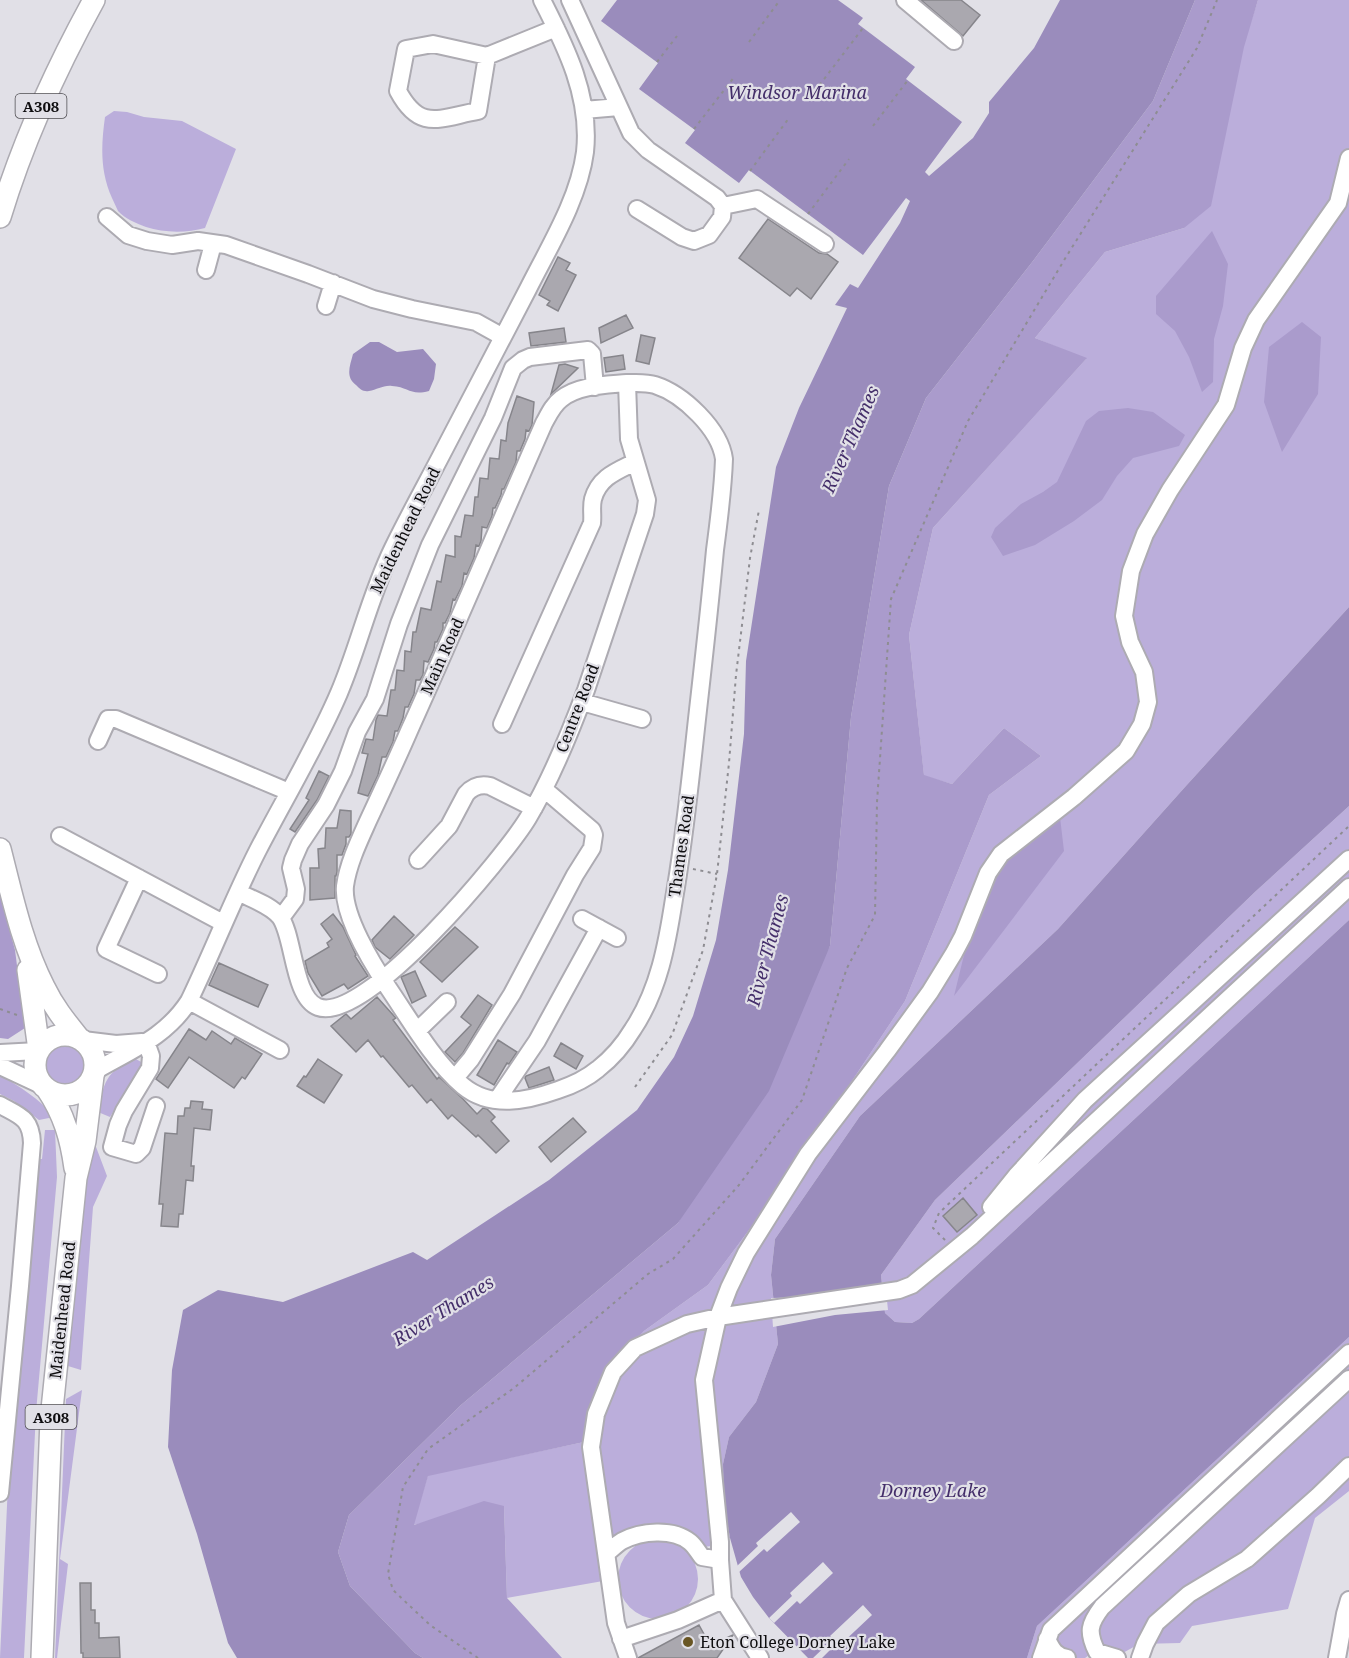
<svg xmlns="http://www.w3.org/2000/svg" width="1349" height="1658" font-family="'Noto Serif',serif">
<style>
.green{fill:#bbaedb}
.forest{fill:#aa9bcc}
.water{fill:#9a8cbc}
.pier{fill:#e1e0e7}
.building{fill:#aaa8af;stroke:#86858b;stroke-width:1.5}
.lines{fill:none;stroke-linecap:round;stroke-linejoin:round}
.minor-casing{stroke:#adabb2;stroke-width:20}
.major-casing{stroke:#adabb2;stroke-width:24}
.path{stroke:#8e8d92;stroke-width:2;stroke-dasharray:3 4.5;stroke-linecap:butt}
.minor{stroke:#fff;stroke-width:16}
.major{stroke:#fff;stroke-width:21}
.poi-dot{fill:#695624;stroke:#e1e0e7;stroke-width:2}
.labels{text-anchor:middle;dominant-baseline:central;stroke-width:4.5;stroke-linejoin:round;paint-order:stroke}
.shield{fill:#e1e0e7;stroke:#4d4c50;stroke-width:1.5}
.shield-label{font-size:15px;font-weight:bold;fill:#0e0d0f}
.street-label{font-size:16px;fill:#0e0d0f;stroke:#e1e0e7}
.poi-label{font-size:16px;fill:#0e0d0f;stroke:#e1e0e7;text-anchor:start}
.water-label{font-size:18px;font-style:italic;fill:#442e6a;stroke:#e1e0e7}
</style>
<rect width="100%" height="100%" fill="#e1e0e7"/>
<path class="green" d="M1258,0H1349V607L1185,787L1058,929L860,1116L775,1239L771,1275L778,1344L756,1402L729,1437L723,1464L724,1504L730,1538L711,1546L704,1547L686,1532L670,1524L620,1532L598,1547L603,1581L507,1598L504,1506L413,1525L428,1475L584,1442L596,1390L609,1369L644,1331L708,1285L758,1218L846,1090L905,1001L989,795L1041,756L1004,728L952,784L924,776L909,635L933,528L1086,359L1035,338L1105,252L1184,228Z
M114,111L127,112L144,117L182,121L236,149L205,228C187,233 164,233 146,227C136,223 125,219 118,211C116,207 114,202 112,198C100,171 101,146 105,117Z
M1349,806V920L919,1319L912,1323L895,1322L885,1313L881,1275L935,1200L1256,891Z
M43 1065a22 22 0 1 1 44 0a22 22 0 1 1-44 0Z
M134,1058L143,1063L110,1117L98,1112C104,1082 105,1073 134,1058Z
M0,1075C20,1087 39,1098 54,1117L39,1120L14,1101L0,1094Z
M45,1130H55L57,1177L36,1412L24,1658H0L8,1484L38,1159H42Z
M93,1139L107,1176L93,1207L81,1370L68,1366L85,1186Z
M1349,1337V1491L1315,1518L1288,1609L1192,1626L1180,1643L1139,1644L1121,1654L1102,1646L1085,1658H1027L1037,1626Z
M82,1390L60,1559L68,1564L57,1658H55L66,1399Z
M618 1579a40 40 0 1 1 80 0a40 40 0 1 1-80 0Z"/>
<path class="forest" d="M1195,0H1258L1244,47L1211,206L1184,228L1105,252L1035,338L1087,358L933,528L909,635L924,775L952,784L1004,728L1041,756L989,795L905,1001L846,1090L758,1218L708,1285L644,1331L609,1369L596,1390L584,1442L428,1476L414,1525L484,1501L504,1506L507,1598L562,1658H423L415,1653L350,1586L338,1552L349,1515L461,1405L678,1223L830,946L851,717L889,486L926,398L1033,261L1153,101Z
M1212,231L1228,264L1223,306L1214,339L1213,382L1202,392L1189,357L1175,331L1156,314V296Z
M1302,322L1321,337L1318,394L1282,452L1264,402L1269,347Z
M1128,408L1153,412L1185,435L1179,446L1133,458L1117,476L1102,500L1074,521L1035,545L1003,556L991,537L995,528L1021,504L1043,492L1057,482L1086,421L1099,411Z
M1060,817L1064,851L954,996L964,955L999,867Z
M0,894L15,950L25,1028L8,1039L0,1038Z"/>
<path class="water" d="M617,0H838L863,18L858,24L915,67L906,79L962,122L925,172L929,176L973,138L989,113V102L1034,48L1060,0H1195L1153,101L1033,261L926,398L889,486L851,717L830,946L769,1091L678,1223L461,1405L349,1515L338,1552L350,1586L415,1653L423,1658H237L228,1643L197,1534L168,1447L172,1370L183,1310L218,1290L283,1302L413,1252L427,1260L549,1180L637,1110L674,1057L693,1016L716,940L728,870L744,734L746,661L776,467L799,408L847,308L835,305L850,284L858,288L900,223L910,201L906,198L863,255L749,170L739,183L685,143L695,130L639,89L658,63L601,21Z
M370,342H379L397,352L423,349L436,364L434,379L429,391C410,396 409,387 392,386C383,385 377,390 369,391C363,392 360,389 356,385C345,377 350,366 353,354Z
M1349,607V806L1256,891L935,1200L881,1275L885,1313L895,1322L912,1323L919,1319L1349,920V1337L1037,1626L1027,1658H808L769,1618L753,1597L741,1577L730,1538L724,1504L723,1464L729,1437L756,1402L778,1344L771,1275L775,1239L860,1116L1058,929L1185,787Z"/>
<path class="pier" d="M885,1282L888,1310L835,1315L773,1327L771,1298L813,1297L843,1293Z
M791,1512L800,1522L767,1552L764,1549L739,1572L737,1566L758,1546L756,1543Z
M823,1562L833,1573L800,1604L797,1601L774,1623L769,1618L792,1596L790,1593Z
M863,1605L872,1615L839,1646L836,1644L822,1658H813L833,1639L830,1636Z"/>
<path class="building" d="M921,0H961L980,15L963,36Z
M768,219L819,253L827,254L838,262L811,299L797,288L790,296L739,258Z
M558,257L570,263L566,270L576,275L558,311L547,305L550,301L539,295Z
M626,315L633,328L601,343L599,328Z
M564,328L566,342L531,346L529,333Z
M641,335L655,338L649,364L636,361Z
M623,355L625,369L606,372L604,358Z
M565,364L578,368L551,394L559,365Z
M517,396L534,402L532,425L529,431L526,430L525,439L520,451H517L516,462L504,489H502L501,495L495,508H493L492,516L487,528L482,527L481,541L479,546L476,545L474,558L467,574L464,573L462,586L455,600L453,599L450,613L445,623H443V629L437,642H435L434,649L428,662L424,661L423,675L420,680H416L414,694L408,707H405L403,718L398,731H395L393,742L386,757H382L378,775L368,796L358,793L368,754L362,753L366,739L373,740L376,720L378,715L387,716L391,690H395L397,670L404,671L405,651L411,652L413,632H416L421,608L431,610L437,581L441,582L446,555L455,557V536L461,537L465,515L473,516L475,497H478L480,478L488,479L490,458L499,459L501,440L506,441L508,423Z
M319,771L329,776L317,800L295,832L290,829L309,800L306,798Z
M340,810L351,811V834L349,837H346V844L342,855H337V872L336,876H335V898L310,900V868H319L318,849L325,848L326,828H337Z
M333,914L343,927L356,955L355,956L368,976L348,989L344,984L322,996L308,973L305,961L329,947L327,943L332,939L321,924Z
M394,916L414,935L390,959L375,947L372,940Z
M455,927L478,947L442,982L420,962Z
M219,963L268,985L258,1007L209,985Z
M415,971L426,996L412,1003L401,977Z
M478,995L492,1005L463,1053L455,1062L445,1052L471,1025L461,1017Z
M377,997L394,1016L396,1018L393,1020L437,1079L439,1077L463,1099L477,1114L483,1108L487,1109L495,1117L491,1121L509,1141L496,1153L478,1135L476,1137L452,1115L448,1119L431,1099L427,1103L412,1085L409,1087L383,1056L381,1057L368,1040L356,1052L331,1026L346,1014L351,1019Z
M189,1029L206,1040L212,1031L231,1044L235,1038L262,1054L245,1079L242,1077L234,1088L189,1057L168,1088L156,1079Z
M498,1040L517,1052L509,1064L507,1063L494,1085L477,1075Z
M561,1043L583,1056L576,1069L554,1056Z
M318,1059L342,1075L324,1103L297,1086L304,1076L306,1077Z
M549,1067L554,1080L529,1088L525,1078L526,1076Z
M191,1101L203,1102L202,1109L212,1110L210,1130L194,1128L191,1166H194L193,1181L186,1180L183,1214H179L178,1227L161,1226L163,1204H159L165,1133L177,1134L178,1116H184L185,1108H190Z
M573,1118L586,1132L551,1162L539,1147Z
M963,1198L977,1215L957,1232L943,1216Z
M80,1583H91V1610H95V1623H99V1638L119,1637L120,1658H83V1653H81Z
M699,1625L710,1645L733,1635L717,1658H638Z"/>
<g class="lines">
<defs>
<path id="minor" d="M570,0L631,133L648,150L717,198L723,206L722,217L709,235L694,241L682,237L637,209
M905,0L954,41
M487,56L478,111C439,118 420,132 398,91L406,49L433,44L487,56L556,28
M584,110L619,107
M723,206L757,199L825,244
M107,217L128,235L147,241L172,245L198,241L226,245L308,274L373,299L412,309L476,322L503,337
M206,270L213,244
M326,306L333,283
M627,383C636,383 646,382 655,385C683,394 720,429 724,459C723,489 719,520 715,550C710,603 704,657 698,710C691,773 685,836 674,899C667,944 659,990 633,1029C624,1044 612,1058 598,1069C586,1079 573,1085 558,1090C527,1101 491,1109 463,1086C435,1063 410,1020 389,989C373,965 342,915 345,886C348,864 359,841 368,821C382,791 396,761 409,731C455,629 499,525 544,423C549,414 553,405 561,399C578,385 606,385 627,383Z
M582,702L642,719
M502,724L592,523C593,515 591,507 593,499C599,477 617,471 635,462
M98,741L108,719H116L289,792
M60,836L223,923
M418,860L449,826L466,794C473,786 481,784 490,786L534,808
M139,878L106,949L158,974
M238,892C251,899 271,905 280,917C294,935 293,998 318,1007C365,1025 505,856 528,818C552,778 570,733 586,690L645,514L647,500L629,439L627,383
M281,918L295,899L296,889L291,868L293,860L300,844L326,805L343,771L357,732L375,699L399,624L430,545L493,418L513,368L523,360L530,357L588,350L592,354L595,387
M582,919L617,938
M189,1001L280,1050
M417,1031L447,1002
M83,1040L116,1044L142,1042
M146,1042L151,1056L150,1068L124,1111L118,1125L112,1147L136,1154L142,1148L156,1106
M0,1053L38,1051
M0,1066L43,1086
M95,1071C131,1050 166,1037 189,1001C213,951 233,899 258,850C285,798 316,747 339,693C359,646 370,595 393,548C409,515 427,483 444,450C472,397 500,343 528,289C549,247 579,199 585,152C591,97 566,47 542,0
M455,1078L471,1059L512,994L575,875L592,848L594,835L592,830L544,789
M497,1100L537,1041L599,928
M0,1105C20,1116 31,1118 32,1143L20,1286L0,1493
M991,1207L1016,1176L1085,1100L1349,859
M607,1553C612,1549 617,1544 622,1541C641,1531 673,1528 690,1542C695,1546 698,1552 702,1557L720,1560
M621,1639L678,1620L723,1600
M1047,1639C1052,1649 1055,1656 1067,1658
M628,1658L616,1623L591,1447L596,1414L613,1372L635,1348L687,1324L718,1317L729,1288L746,1253L808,1154L887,1051L930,992L954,953L963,936L988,873L1001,854L1074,797L1126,751L1142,724L1148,702L1144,672L1130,642L1124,616L1131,571L1145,534L1170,490L1226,405L1243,348L1256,320L1338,203L1349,158
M760,1658L723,1600L720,1560V1542L704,1380L718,1317L899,1290L912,1285L972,1236L1349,887
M1041,1658L1051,1630L1349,1353
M1117,1658L1097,1652C1087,1632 1089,1624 1102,1607L1349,1379
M1140,1658L1145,1644L1156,1623L1189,1594L1247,1559L1318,1496L1349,1466
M1337,1658L1345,1614L1349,1600"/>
<path id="major" d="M0,217C23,141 56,69 94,0
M0,849C12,896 22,944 44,987C53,1006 65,1021 78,1037
M28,970L39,1050
M35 1065a30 30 0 1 1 60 0a30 30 0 1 1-60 0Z
M47,1089C64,1114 71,1139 75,1168
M42,1658L51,1419L76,1178L85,1141L93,1076"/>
</defs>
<use href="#minor" class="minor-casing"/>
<use href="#major" class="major-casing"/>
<path class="path" d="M749,42L780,0
M657,62L677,36
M815,91L863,28
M873,126L908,80
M694,129L735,76
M750,171L789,118
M808,214L849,159
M693,869L717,874
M0,1009L17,1015
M635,1087L672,1035L703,950L717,874L729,763L736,675L750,558L759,510
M945,1240L933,1228L939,1213L1349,826
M478,1658L430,1625L393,1590L388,1574L403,1487L428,1449L514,1388L648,1274L673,1259L739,1185L802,1100L847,968L875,915L877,802L891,599L968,421L1066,257L1197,48L1217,0"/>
<use href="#minor" class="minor"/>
<use href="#major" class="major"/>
</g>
<circle class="poi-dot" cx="688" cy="1642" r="6"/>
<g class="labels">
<g class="shield">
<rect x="15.5" y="94" width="51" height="24" rx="4.5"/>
<rect x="25.5" y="1405" width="51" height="24" rx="4.5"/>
</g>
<g class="shield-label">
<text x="41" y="106">A308</text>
<text x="51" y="1417">A308</text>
</g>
<g class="street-label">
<text transform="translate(405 530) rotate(-64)">Maidenhead Road</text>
<text transform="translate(442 656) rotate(-66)">Main Road</text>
<text transform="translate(577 708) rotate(-69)">Centre Road</text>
<text transform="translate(681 846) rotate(-82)">Thames Road</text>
<text transform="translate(62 1310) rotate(-84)">Maidenhead Road</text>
</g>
<g class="poi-label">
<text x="700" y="1642">Eton College Dorney Lake</text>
</g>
<g class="water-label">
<text x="797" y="92">Windsor Marina</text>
<text transform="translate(850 439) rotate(-66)">River Thames</text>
<text transform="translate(767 950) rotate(-75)">River Thames</text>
<text transform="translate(443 1310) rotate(-32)">River Thames</text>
<text x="933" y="1490">Dorney Lake</text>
</g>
</g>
</svg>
